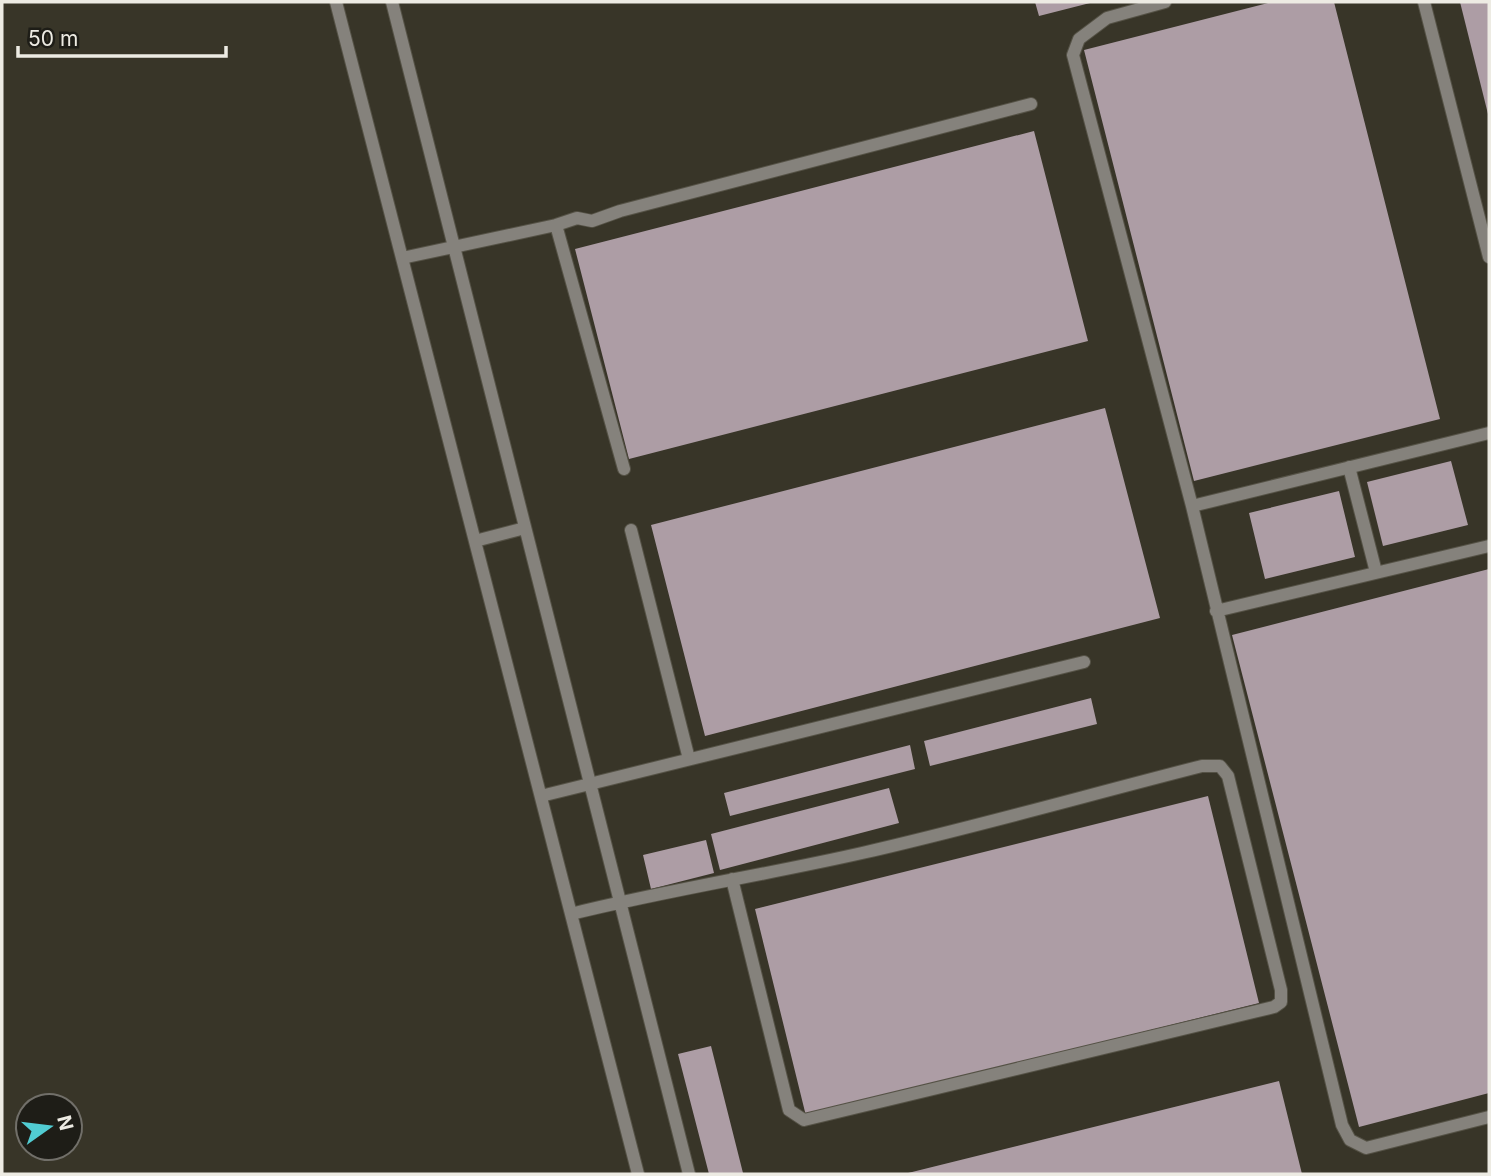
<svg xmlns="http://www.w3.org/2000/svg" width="1491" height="1176" font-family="Inter,sans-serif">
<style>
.building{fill:#ad9da5}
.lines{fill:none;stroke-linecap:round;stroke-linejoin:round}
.lane-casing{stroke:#555246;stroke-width:14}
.lane{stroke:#85827c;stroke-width:12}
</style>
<rect width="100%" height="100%" fill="#383528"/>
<path class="building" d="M1035,2H1090V3L1039,16Z
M1272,2H1334L1440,419L1194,481L1084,50Z
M1460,2H1489V114H1488Z
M1034,131L1088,341L629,459L575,249Z
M1105,408L1160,618L705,736L651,525Z
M1451,461L1468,525L1383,546L1367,482Z
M1339,491L1355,557L1265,579L1249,513Z
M1489,569V1093L1359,1127L1232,635Z
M1091,698L1097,724L930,766L924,741Z
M910,745L915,769L730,816L724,793Z
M889,788L899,823L720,870L711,834Z
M1208,796L1259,1003L806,1116L755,909Z
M706,840L714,873L651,889L643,855Z
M711,1046L743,1173L738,1174H709L678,1054Z
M1279,1081L1302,1174H908V1173Z"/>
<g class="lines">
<defs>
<path id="lane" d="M336,2L638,1174
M392,2L689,1174
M1165,2L1107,18L1079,39L1073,55L1192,506L1342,1125L1350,1140L1366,1148L1489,1117
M1424,2L1489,257
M556,225L624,469
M402,258L556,225L577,218L592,221L620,211L1031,104
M1349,467L1376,572
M1192,506L1489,433
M631,530L689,759
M475,541L525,528
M1216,611L1489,546
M541,796L1084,662
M571,914C667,890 765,875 862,853C976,827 1088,795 1202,766H1220L1228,776L1281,990V1002L1274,1007L804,1120L789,1110L732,879"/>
</defs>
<use href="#lane" class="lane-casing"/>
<use href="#lane" class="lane"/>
</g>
<rect width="1491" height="1176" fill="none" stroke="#edebe3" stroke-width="7"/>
<g transform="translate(49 1127) rotate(76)"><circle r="33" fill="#1e1d17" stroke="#716f69" stroke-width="2"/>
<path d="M0-5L12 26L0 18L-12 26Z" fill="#51ccd2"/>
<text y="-10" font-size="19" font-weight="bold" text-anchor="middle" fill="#edebe3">N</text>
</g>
<path d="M18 46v10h208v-10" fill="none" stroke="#edebe3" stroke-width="3.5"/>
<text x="28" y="46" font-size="21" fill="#edebe3" stroke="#1e1d17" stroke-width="5" paint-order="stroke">50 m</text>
</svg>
